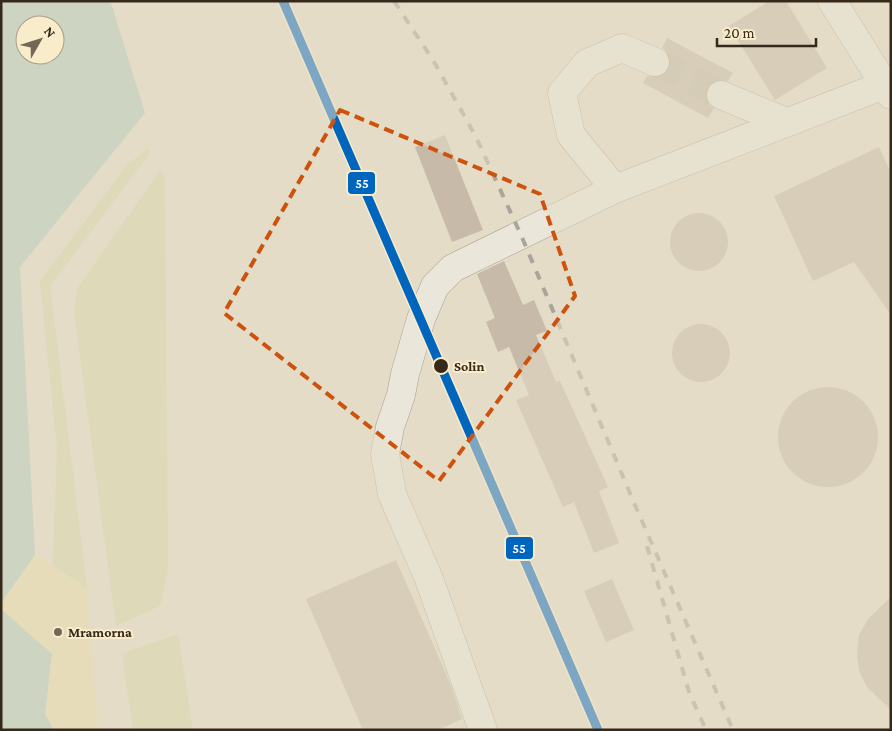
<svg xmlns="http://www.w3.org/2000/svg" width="892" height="731" font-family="'Crimson Pro',serif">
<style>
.green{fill:#d4d5a8}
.sand{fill:#ebdbab}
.water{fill:#b4c9bc;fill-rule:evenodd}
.building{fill:#c8baa8}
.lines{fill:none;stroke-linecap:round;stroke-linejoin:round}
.minor-tunnel{stroke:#c1b8a4;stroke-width:28;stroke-dasharray:28 14;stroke-linecap:butt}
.minor-casing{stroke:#a8a091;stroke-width:29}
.minor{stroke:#ebe6da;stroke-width:28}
.rail{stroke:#aaa59a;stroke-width:4;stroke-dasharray:9 9;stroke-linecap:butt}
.rail-1-casing{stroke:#f8ecca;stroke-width:12}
.rail-1{stroke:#0065bd;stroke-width:9}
.marked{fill:none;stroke:#cd520e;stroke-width:4;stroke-dasharray:10 6;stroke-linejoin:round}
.stop-dot{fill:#36281a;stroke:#f8ecca;stroke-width:2}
.poi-dot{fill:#736757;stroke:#f8ecca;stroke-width:2}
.labels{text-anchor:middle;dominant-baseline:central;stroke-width:4;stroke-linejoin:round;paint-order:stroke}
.stop-label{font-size:14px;font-weight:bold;fill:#36281a;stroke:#f8ecca;text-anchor:start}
.poi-label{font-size:14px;font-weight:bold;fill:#36281a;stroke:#f8ecca;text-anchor:start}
.line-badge{stroke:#f8ecca;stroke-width:2}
.badge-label{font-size:14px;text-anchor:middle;font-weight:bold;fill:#fff}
</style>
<rect width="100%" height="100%" fill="#e4dcc7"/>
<path class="green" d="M149,148V154L50,286L87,588L53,566L57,448L40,281L127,165Z
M161,169L165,180L168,570L160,606L116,626L74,312L77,289Z
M178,634L193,730H133L122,654Z"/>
<path class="sand" d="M35,555L87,588L98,730H54L45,714L52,654L1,609V603Z"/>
<path class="water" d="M1,1H108L112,6L145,113L20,267L35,555L1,603ZM25,25H55V55H25Z
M1,609L52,654L45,714L54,730H1Z"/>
<path class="building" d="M769,1H786L827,68L775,100L729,26Z
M667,38L733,73L728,81L718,80L711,83L707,89L706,98L708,104L714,108L708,118L643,83L647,76L657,77L665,74L669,69L670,60L668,53L662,48Z
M445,135L483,230L452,242L415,147Z
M879,147L891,173V315L854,262L813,281L774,196Z
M670 242a29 29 0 1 1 58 0a29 29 0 1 1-58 0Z
M504,261L523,305L534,300L547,331L536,335L556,382L560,381L608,487L599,491L619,543L594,553L574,502L563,507L516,400L529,395L509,347L498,352L486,322L495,318L477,274Z
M672 353a29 29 0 1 1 58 0a29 29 0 1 1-58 0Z
M778 437a50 50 0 1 1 100 0a50 50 0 1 1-100 0Z
M396,560L450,683L462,719L438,730H363L306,599Z
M612,579L634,630L606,642L584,591Z
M891,597V710L867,687L859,671L857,653L859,635L868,619Z"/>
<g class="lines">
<path class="minor-tunnel" d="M655,62L721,95"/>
<defs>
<path id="minor" d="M832,1L891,95
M721,95L786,122
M615,189L571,135L562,93L587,63L622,48L655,62
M483,730L429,579L392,494L385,454L390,427L401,395L405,374L421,319L435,286L453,268L615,189L884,85"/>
</defs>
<use href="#minor" class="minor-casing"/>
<use href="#minor" class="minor"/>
<path class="rail" d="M394,1L433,60L476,137L521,235L635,505L733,730
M647,546L689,692L706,730"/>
<defs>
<path id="rail-1" d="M283,1L598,730"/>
</defs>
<use href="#rail-1" class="rail-1-casing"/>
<use href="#rail-1" class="rail-1"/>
</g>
<path d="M0 0H892V731H0ZM340,110L540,194L575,296L439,481L224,313Z" fill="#e4dcc7" fill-opacity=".55" fill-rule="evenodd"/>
<path class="marked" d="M340,110L540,194L575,296L439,481L224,313Z"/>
<circle class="stop-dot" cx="441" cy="366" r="8"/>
<circle class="poi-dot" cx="58" cy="632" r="5"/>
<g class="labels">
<g class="stop-label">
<text x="454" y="366">Solin</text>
</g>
<g class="poi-label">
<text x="68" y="632">Mramorna</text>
</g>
</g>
<g class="line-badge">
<rect x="347" y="171" width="29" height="24" rx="5" fill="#0065bd"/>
<rect x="505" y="536" width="29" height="24" rx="5" fill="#0065bd"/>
</g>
<g class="badge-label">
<text x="362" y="188">55</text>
<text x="519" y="553">55</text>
</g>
<rect width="892" height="731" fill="none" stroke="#36281a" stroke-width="5"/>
<g transform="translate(40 40) rotate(51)"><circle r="24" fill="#f8ecca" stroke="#aa9e84"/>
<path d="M0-4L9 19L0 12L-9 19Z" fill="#736757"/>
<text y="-8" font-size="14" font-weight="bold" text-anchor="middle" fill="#36281a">N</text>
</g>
<path d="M717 38v8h99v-8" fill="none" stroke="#36281a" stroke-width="2.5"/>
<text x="724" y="38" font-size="15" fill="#36281a" stroke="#f8ecca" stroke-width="4" paint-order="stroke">20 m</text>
</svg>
